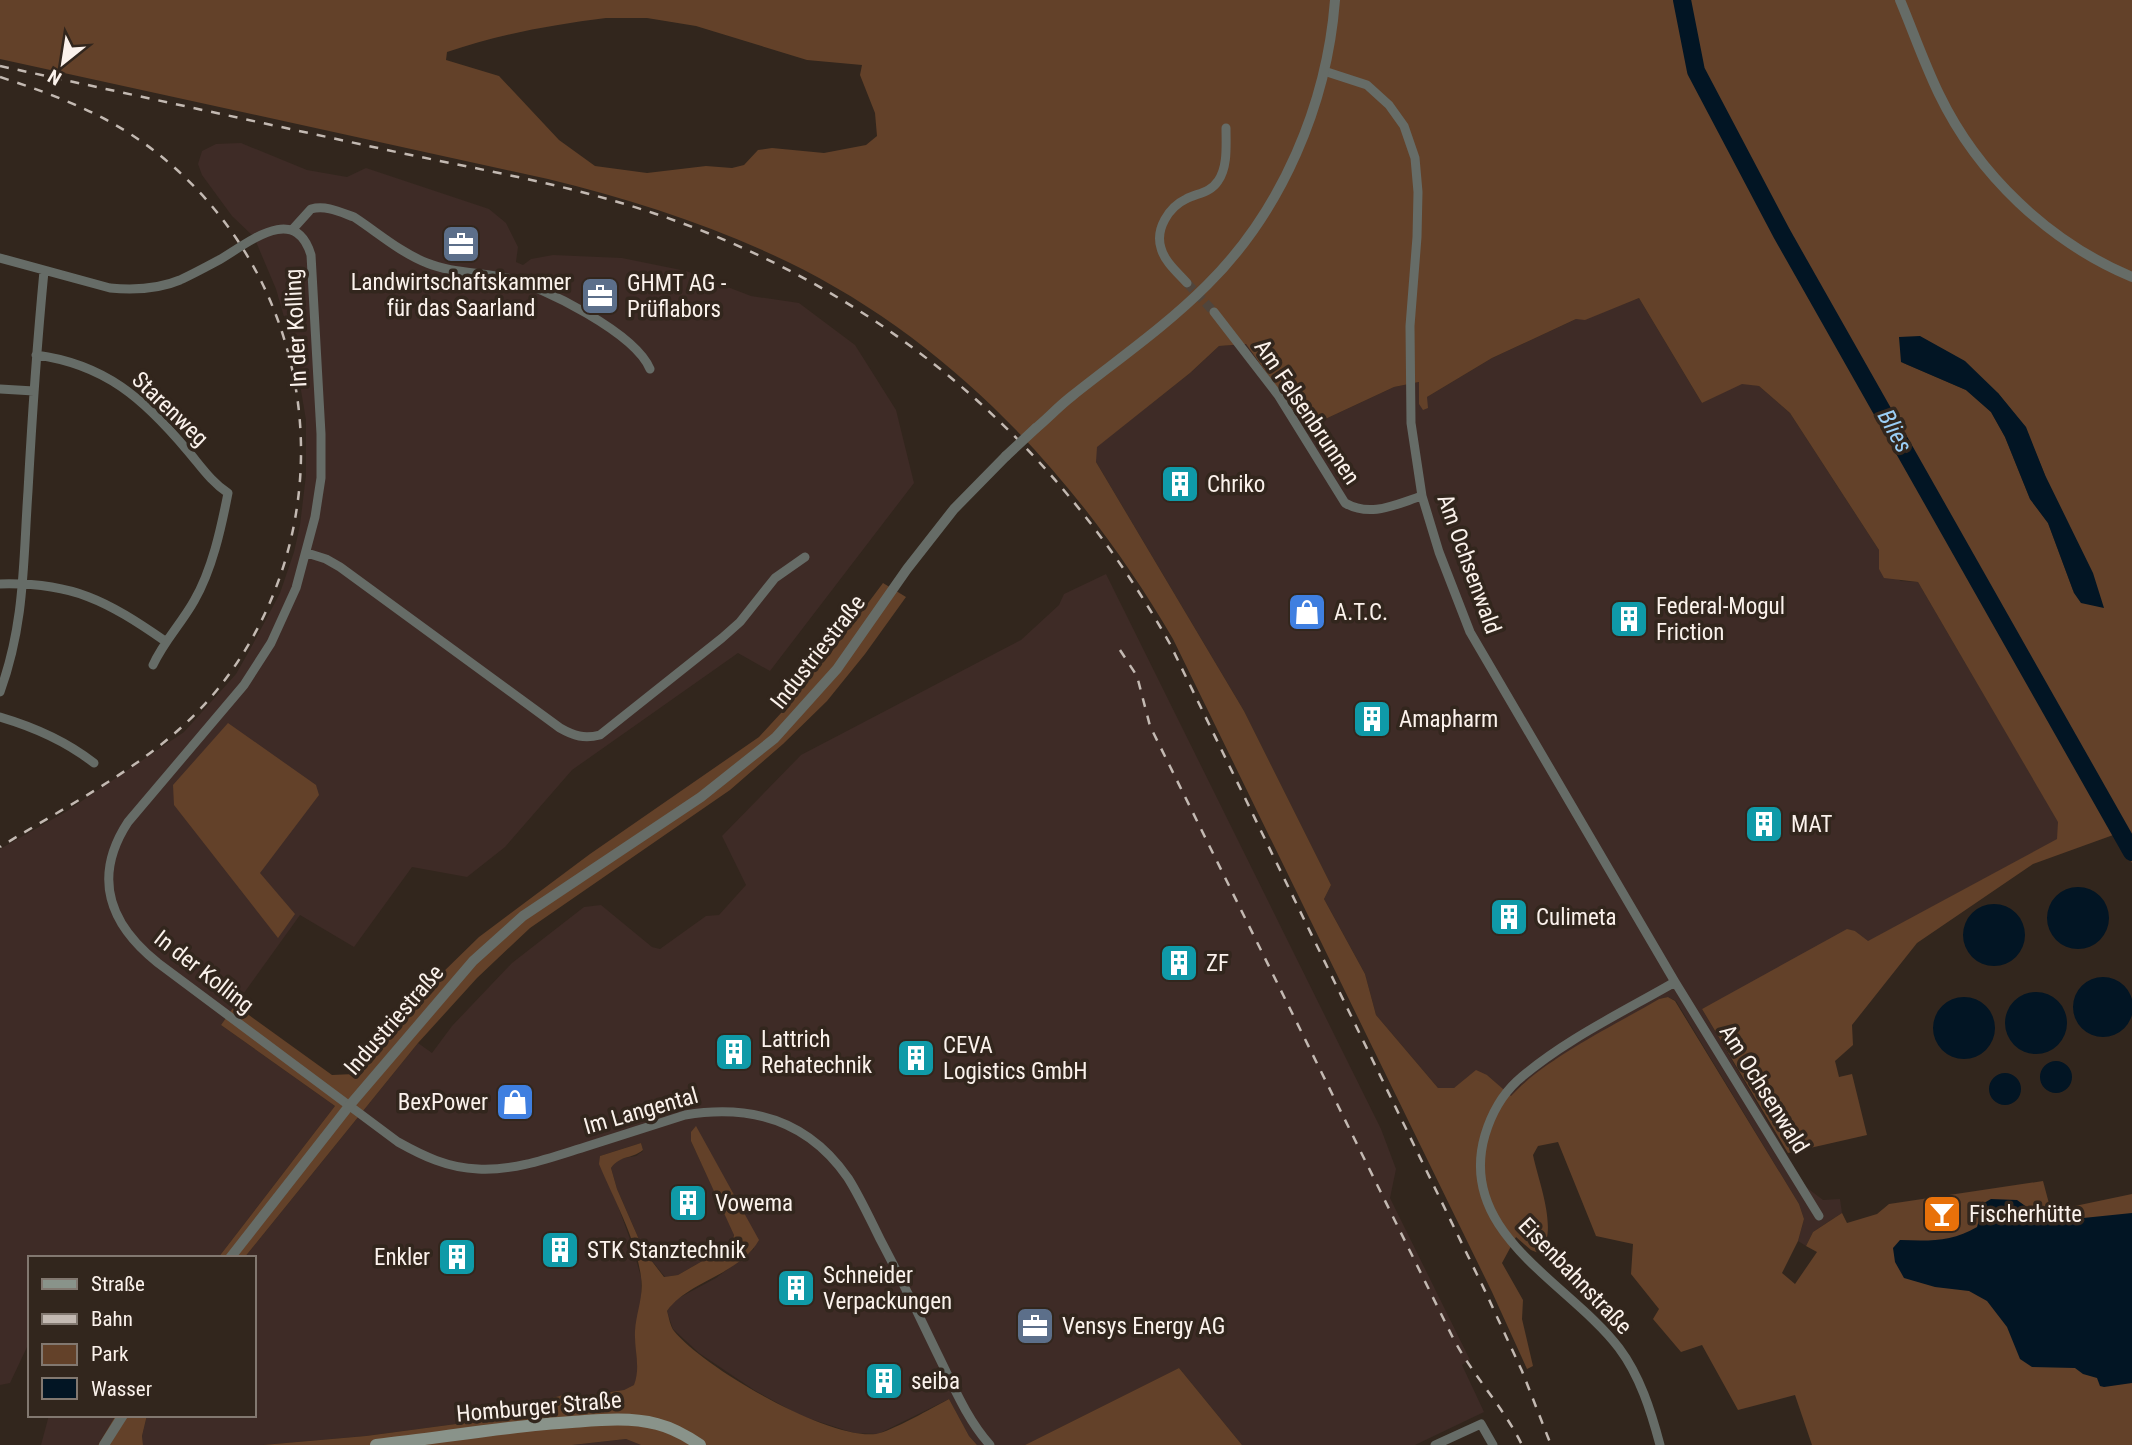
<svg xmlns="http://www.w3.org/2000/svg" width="2132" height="1445" font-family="'Roboto Condensed',sans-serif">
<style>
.industrial{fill:#3e2b26}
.green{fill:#634129;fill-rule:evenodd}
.water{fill:#021524}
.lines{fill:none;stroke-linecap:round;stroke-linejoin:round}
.river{stroke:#021524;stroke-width:18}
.minor-tunnel{stroke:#50453c;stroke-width:9;stroke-dasharray:9 4.5;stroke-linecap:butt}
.minor{stroke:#666c67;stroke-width:9}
.tertiary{stroke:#666c67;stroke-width:10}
.secondary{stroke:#89938a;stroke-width:12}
.rail{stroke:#c3b9b2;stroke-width:2.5;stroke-dasharray:9 9;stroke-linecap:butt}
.tertiary-bridge{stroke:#666c67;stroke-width:10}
.labels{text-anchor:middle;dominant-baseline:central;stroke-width:7;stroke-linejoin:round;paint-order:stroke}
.poi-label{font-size:23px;fill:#fbf2ec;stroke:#32261d;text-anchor:start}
.street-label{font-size:23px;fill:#fbf2ec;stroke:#32261d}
.water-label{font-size:24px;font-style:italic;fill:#9bcef6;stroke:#32261d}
</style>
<rect width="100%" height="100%" fill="#32261d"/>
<path class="industrial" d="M241,143L307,170L347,177L366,168L489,209L506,223L518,247L516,262L523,265L531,259L553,255L622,258L686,271L751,296L799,303L855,345L896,410L914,483L770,671L738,653L572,770L505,847L467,877L412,867L354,947L300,915L221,1025L335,1106L218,1258H30V1348L27,1347L10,1383L0,1385V849L67,811L184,732L236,674L253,644L280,593L294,552L300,525L306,475V420L295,355L276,289L254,237L232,216L202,175L198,164L202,151L216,144Z
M1639,298L1702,403L1742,383L1759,386L1790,413L1879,550V569L1901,581L1918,582L2058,821V839L1867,942L1855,931L1702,1009L1806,1187L1823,1200L1840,1199L1842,1213L1813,1232L1806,1246L1798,1241L1804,1219L1799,1204L1676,1001L1668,997L1659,999L1553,1061L1520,1086L1511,1097L1487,1075L1454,1088H1438L1376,1015L1365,974L1324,899L1331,885L1244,711L1096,462V447L1190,373L1219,346L1246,344L1306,428L1394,387L1420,382L1419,404L1427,397L1492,358L1576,319H1585Z
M1106,574L1381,1129L1396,1169L1390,1198L1470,1360L1462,1365L1484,1412L1415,1445H1242L1179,1368L1025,1445H977L969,1436L949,1399L878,1434L854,1433L801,1416L754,1390L699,1353L673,1329L667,1311L675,1300L716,1278L754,1249L691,1141L734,1234L732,1244L678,1275L665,1277L644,1251L617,1189L611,1168L618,1159L636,1156L643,1151L641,1143L600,1156L631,1242L641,1277V1300L635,1332L638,1375L635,1385L624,1390L568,1398L563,1395L501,1418L366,1436L263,1445H143L142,1436L147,1415H254V1258H244L418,1043L432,1053L452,1026L512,963L584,907L601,905L652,947L660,949L706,916L719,915L746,885L722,836L801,755L1021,640L1059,605L1064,594Z
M49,1415H116L98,1445H41Z
M626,1439L641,1445H572Z"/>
<path class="green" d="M0,0H2132V863L2116,834L2033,864L1917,943L1852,1025L1853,1045L1835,1061L1839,1077L1852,1074L1867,1135L1788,1153L1702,1009L1847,929L1855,931L1868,941L2057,839L2058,822L1918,582L1884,578L1879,569V550L1790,413L1759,386L1742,384L1702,403L1639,298L1585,320L1576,319L1492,358L1427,397L1428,408L1423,410L1419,404V382L1394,387L1306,428L1246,344L1219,346L1190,373L1097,447L1096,462L1244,711L1331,885L1324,899L1365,974L1376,1015L1438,1088H1454L1476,1070L1487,1075L1511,1096C1544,1059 1615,1025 1659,999L1668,997L1675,1001L1799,1204L1804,1219L1798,1241L1782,1273L1795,1284L1817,1252L1806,1246L1813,1232L1842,1213L1847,1223L1877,1214L1889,1204L2043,1181L2051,1211L2132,1194V1445H1812L1795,1395L1738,1410L1702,1345L1681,1352L1653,1319L1659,1309L1631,1274L1633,1244L1596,1236L1558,1142L1538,1146L1533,1155C1539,1184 1558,1228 1541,1254L1531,1250L1516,1237L1502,1263L1523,1300L1522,1319L1533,1366L1527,1369L1492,1292L1173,639C1082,483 953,342 788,262C711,225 631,199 548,179L0,59ZM606,18H647L696,26L807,60L862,65L860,75L875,113L877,136L866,145L824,153L772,148L758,150L744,165L732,168L706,166L647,173L595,166L559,140L499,76L446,60L447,52C499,34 551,25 606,18ZM1901,362L1998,393L2025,427L2045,475L2074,593L2048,523L2030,499L2005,437L1991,412L1966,390Z
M883,583L906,597L865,654L827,701L783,744L730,790L530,928L477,978L418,1043L244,1258H218L335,1106L221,1025L235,1005L332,1075L354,1074L369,1061L379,1035L386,1034L394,1028L436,979L479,937L590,854L759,737L793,700L792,695L787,693L789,685L827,658Z
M228,723L316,785L319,795L260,873L295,914L278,938L174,805L173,785Z
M696,1126L759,1240C739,1275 688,1281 667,1311C669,1317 670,1326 674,1331C704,1368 828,1440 876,1434C890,1432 934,1407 949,1399L969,1436L977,1445H641L626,1439L572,1445H263L366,1436L501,1418L503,1412L563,1395L568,1398L624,1390L634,1385C641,1367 634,1350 635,1331C636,1313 644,1296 641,1277C636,1238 614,1200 599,1164L600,1156L641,1143L643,1150C630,1160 622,1154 611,1168L617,1189L644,1251L664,1277L678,1275L732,1244L734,1235L691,1141V1132Z
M1179,1368L1242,1445H1025Z
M116,1415H147L142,1436L143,1445H98Z"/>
<path class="water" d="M1920,336L1965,361L1998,393L2026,427L2045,475L2093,573L2104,608L2081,603L2074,593L2048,523L2030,499L2005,437L1991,412L1966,390L1901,362L1899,337Z
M2047 918a31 31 0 1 1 62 0a31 31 0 1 1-62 0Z
M1963 935a31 31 0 1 1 62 0a31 31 0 1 1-62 0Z
M2073 1007a30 30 0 1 1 60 0a30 30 0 1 1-60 0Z
M2005 1023a31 31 0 1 1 62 0a31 31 0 1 1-62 0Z
M1933 1028a31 31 0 1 1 62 0a31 31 0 1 1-62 0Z
M2040 1077a16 16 0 1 1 32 0a16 16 0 1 1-32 0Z
M1989 1089a16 16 0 1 1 32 0a16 16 0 1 1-32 0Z
M1991,1199L2017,1200L2042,1218L2054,1221L2132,1213V1383L2104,1387L2100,1386L2097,1378L2083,1374L2075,1368L2032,1367L2020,1359L2007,1327L1987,1301L1969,1291L1935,1287L1904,1278L1895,1262L1893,1248L1900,1240C1929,1241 1952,1242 1977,1227L1984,1203Z"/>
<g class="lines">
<path class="river" d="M1682,0L1696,71L1782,234L2132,852"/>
<path class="minor-tunnel" d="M1187,283L1214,312"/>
<path class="minor" d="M1324,71L1367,85L1389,105L1404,126L1415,158L1418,192L1417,237L1410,326L1411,423L1422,496L1439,552L1470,632L1675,982L1819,1216
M292,230L311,209C326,205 340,212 354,217C377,232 401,253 427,263C451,273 481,272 507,278C544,287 635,333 650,369
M0,258L110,288C133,290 159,289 180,280C193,274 206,267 219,260C247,244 295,202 311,255L321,434V478L315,517L296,588L271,643L244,685L128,822C92,877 109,924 158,963L398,1142C423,1156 448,1168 478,1169C516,1171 552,1157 588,1146C620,1136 653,1125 685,1115C751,1104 808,1120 848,1178C860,1197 870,1219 880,1239C900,1277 919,1315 937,1353C953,1385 966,1418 990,1445
M1187,283C1178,273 1164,261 1161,248C1155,229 1169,207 1186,199C1198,193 1210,193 1218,181C1228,167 1226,145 1226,128
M1214,312L1278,395L1345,503C1371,518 1396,504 1422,496
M36,355C105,364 144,399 187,450C200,465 211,482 228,493C221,529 212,570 194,601C181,624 164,641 153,665
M0,389L34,391
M307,553L326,559L340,567L560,728C574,736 584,739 600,735L722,638L740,622L775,578L805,557
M0,584C73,582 107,601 165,641
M0,692C25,623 23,563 28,491C32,417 37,344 44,271
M0,717C34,727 66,741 94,763
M1435,1445L1481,1424L1493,1445
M1660,1445C1651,1411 1640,1376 1619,1348C1570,1283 1456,1234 1485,1135C1491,1115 1502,1095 1517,1081C1562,1041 1623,1012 1675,982"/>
<path class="tertiary" d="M1900,0C1913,31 1924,63 1939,94C1978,175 2049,242 2132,277
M1036,428C1048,418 1059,406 1072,396C1117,360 1165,327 1207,285C1282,211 1327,104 1335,0
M230,1258L349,1106L473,961L523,916L701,797L775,738L837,669L907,569L954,509L1006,456
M104,1445L123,1415"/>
<path class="secondary" d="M376,1445C441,1438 506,1426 572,1422C600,1420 629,1417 657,1424C673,1428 687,1436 700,1445"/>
<path class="rail" d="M0,66C129,94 258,122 387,150C476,169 567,184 653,213C878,288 1054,437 1170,644L1486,1293L1522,1371L1551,1445
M0,77C62,97 118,119 168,162C324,295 346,530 217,690C160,760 76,800 0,847
M1120,650L1137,676L1150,726L1452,1336C1472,1375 1503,1406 1522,1445"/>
<path class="tertiary-bridge" d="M1006,456L1036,428"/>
</g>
<defs>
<symbol id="office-square" viewBox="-11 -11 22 22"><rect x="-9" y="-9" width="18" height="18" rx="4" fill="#5c6f8a" stroke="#32261d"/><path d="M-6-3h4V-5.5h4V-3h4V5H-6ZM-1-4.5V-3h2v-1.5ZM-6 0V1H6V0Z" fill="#fff"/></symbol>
<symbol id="building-square" viewBox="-11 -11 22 22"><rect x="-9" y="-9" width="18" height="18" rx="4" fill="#0f9aa8" stroke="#32261d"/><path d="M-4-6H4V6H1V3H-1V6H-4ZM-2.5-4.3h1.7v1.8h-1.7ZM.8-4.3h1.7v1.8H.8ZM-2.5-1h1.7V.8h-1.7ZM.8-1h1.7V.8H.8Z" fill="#fff"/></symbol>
<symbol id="shop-square" viewBox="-11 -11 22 22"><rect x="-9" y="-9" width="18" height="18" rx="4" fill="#3f7fe0" stroke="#32261d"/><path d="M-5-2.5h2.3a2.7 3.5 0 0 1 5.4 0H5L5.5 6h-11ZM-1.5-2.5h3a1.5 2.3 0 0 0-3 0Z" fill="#fff"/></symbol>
<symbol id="bar-square" viewBox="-11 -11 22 22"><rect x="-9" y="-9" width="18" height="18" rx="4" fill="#e8710a" stroke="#32261d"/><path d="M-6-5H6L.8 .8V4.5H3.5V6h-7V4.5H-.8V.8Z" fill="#fff"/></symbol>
</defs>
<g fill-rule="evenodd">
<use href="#office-square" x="439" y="222" width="44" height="44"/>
<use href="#office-square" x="578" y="274" width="44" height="44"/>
<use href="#building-square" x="1158" y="462" width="44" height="44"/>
<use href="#shop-square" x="1285" y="590" width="44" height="44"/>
<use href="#building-square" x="1607" y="597" width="44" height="44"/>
<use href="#building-square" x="1350" y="697" width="44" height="44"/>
<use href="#building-square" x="1742" y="802" width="44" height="44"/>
<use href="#building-square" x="1487" y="895" width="44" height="44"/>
<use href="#building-square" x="1157" y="941" width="44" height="44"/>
<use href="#building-square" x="712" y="1030" width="44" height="44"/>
<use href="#building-square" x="894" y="1036" width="44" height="44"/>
<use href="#shop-square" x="493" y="1080" width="44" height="44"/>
<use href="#building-square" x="666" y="1181" width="44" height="44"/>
<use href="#bar-square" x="1920" y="1192" width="44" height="44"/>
<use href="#building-square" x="538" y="1228" width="44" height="44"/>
<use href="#building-square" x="435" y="1235" width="44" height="44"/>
<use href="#building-square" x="774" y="1266" width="44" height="44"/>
<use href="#office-square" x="1013" y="1304" width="44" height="44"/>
<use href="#building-square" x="862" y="1359" width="44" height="44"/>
</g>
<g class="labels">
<g class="poi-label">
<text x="461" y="282" text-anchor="middle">Landwirtschaftskammer<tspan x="461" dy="26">für das Saarland</tspan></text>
<text x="627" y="283">GHMT AG -<tspan x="627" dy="26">Prüflabors</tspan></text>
<text x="1207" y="484">Chriko</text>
<text x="1656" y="606">Federal-Mogul<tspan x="1656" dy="26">Friction</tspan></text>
<text x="1334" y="612">A.T.C.</text>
<text x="1399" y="719">Amapharm</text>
<text x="1791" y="824">MAT</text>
<text x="1536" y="917">Culimeta</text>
<text x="1206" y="963">ZF</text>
<text x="761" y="1039">Lattrich<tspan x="761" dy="26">Rehatechnik</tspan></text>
<text x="943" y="1045">CEVA<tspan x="943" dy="26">Logistics GmbH</tspan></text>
<text x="488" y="1102" text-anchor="end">BexPower</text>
<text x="715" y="1203">Vowema</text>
<text x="1969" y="1214">Fischerhütte</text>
<text x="587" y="1250">STK Stanztechnik</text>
<text x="430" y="1257" text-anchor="end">Enkler</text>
<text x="823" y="1275">Schneider<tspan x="823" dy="26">Verpackungen</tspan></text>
<text x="1062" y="1326">Vensys Energy AG</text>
<text x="911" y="1381">seiba</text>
</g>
<g class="street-label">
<text transform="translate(296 328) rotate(-93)">In der Kolling</text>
<text transform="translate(170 409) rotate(44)">Starenweg</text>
<text transform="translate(1307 412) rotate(56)">Am Felsenbrunnen</text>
<text transform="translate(1469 564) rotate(70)">Am Ochsenwald</text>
<text transform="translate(818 652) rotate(-52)">Industriestraße</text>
<text transform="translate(204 972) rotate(38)">In der Kolling</text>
<text transform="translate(394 1020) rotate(-49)">Industriestraße</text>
<text transform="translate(1764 1089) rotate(58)">Am Ochsenwald</text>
<text transform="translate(641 1111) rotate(-16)">Im Langental</text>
<text transform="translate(1575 1276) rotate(46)">Eisenbahnstraße</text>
<text transform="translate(539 1407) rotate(-5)">Homburger Straße</text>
</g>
<g class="water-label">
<text transform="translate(1895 431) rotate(61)">Blies</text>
</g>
</g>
<rect x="28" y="1256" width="228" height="161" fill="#32261d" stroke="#827870" stroke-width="2"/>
<rect x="42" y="1279" width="35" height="10" fill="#89938a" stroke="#827870" stroke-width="2"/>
<text x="91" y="1291" font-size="21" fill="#fbf2ec">Straße</text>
<rect x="42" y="1314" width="35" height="10" fill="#c3b9b2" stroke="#827870" stroke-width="2"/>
<text x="91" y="1326" font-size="21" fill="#fbf2ec">Bahn</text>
<rect x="42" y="1344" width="35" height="21" fill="#634129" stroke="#827870" stroke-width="2"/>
<text x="91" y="1361" font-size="21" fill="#fbf2ec">Park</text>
<rect x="42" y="1378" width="35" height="21" fill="#021524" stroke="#827870" stroke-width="2"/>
<text x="91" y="1396" font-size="21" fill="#fbf2ec">Wasser</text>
<g transform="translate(63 63) rotate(210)" stroke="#32261d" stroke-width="5" paint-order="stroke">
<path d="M0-5L12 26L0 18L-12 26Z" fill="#fbf2ec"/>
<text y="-10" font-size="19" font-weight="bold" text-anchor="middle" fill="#fbf2ec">N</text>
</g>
</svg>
